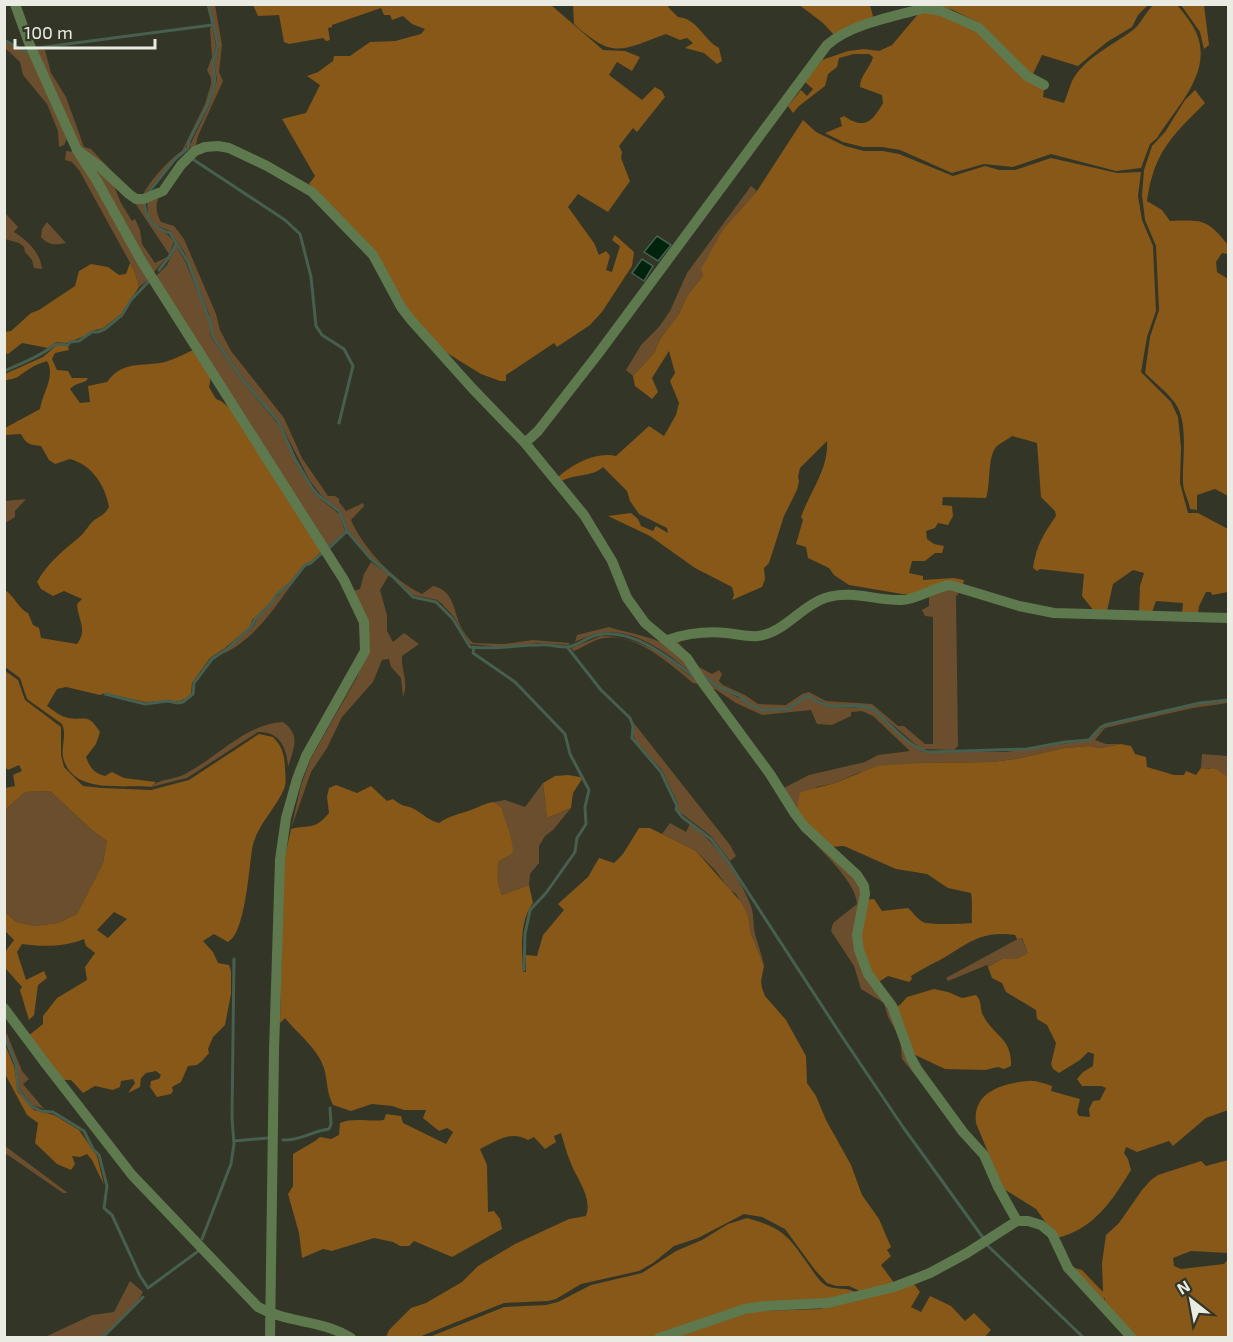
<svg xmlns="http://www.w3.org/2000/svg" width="1233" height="1342" font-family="'Exo 2',sans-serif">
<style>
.green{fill:#6b4e2d}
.forest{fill:#875818;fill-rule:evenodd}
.water{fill:#00230e;stroke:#465f4e;stroke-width:1.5}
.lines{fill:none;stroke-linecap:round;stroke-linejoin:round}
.stream{stroke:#465f4e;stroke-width:3}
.street{stroke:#5f794e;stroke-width:10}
</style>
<rect width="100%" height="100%" fill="#333526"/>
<path class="green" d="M209,5H215L222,45L219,72L223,81L198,136L195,149L191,152L190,145L209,106L217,80L214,63L219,49Z
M212,27L216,46L212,62L214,81L206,106L188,141L185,150L174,159L142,197C147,184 170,158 182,151L205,104L211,84V78L207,70L212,57L210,28Z
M4,41L29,53L67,139L64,145L59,147L58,131L47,104L23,75L20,62L5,48Z
M38,49L45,50L51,73L66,97L84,147L91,149L134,195L81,149L35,50Z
M66,151L77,152L149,279L139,287L134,270L79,170L72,162L65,160Z
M89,161L114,186L121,203L132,221L135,219L140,230L142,244L155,263L167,257L153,273Z
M751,186L757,191L724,228L703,276L687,296L679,314L660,339L654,353L633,376L626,370L641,345L659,327L670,311L687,273Z
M158,199C155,207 157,215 161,222L174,226L184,239L216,314L220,330L231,351L284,418L302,458L328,496H335L339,499V502L346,511L363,503L364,506L351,520C363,548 394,581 422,594L433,586C454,590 453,610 461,627C464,633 468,638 473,643L504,644L533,640L570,643L568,645L539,643L501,647L470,644L454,617L442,604L437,600L413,595L393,576L370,557L348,530L341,513L320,494L310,481L279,421L243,378L213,335L209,314L185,253L170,231L155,225L148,214L147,200Z
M135,203H143C147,232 163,225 174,242L169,254Z
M5,213L18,227L14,232C28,241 40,252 42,269L34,268L32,260L25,252L24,247L19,243L5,239Z
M47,222L66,243C55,245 49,246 41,237L42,229Z
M176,246L186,263L210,323L211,337L242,381L278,424L302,473L318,497L339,514L345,531L327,548L156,276L167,265Z
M26,499L15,511V517L5,523V501Z
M371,562L389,575L380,590L387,615V631L393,642L404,633L419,644L402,656C401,670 409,682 403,697L401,678L391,667L389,659L382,660L373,682L342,717L327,748L311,772L291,829L301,785L311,758L357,677L366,654L354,591L360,589L364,574Z
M292,584C273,610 252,642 222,654L253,627L257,619L287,586Z
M940,588L961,591L956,596L958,746L954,750L921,749L874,709L868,706L830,705L806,695L788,708L762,709L749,703L737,694L719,686L701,673L673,641L678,642L699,667L712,674L719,670L722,674L719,681L723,685L745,695L758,704L786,705L802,694L809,692L826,701L872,704L898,726H904L925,744H933V617L925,616L922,610L929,606V597Z
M609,627C630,634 660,637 675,651C682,657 687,667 692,674C668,653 635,628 601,633C592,634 583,638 575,642L577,635Z
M601,636C622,636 646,644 664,656C676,663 683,673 695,678L699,684L693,683C670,664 637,633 604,638C594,639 583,648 574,651L571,648Z
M701,677L762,711L789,710L804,698L808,697L823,705L831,707L866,708L874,711L913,746L923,752H1005L1090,740L1105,726L1201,704L1228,701V703L1193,708L1105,728L1095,740L1106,744H1121L1100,748L1089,746L1064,748L1021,758L993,762L921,763L858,773L835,783L817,787L797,812L782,789L809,775L865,762L878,755L910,751L873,716L862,711L851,712V716L832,725L817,724L811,710L762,715L736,703L715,689H713Z
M283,722C301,735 294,748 288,767C287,747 279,731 258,732L187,778L151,787C160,778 174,780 185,774C218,757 245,724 283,722Z
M633,722L730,845L736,856L730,861L711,836L677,810L678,804L662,770L636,742L633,734Z
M1202,754L1228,756V777L1209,768H1201Z
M543,783L547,818L571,808L553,830L545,836L539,846V863L530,874L529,885L502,895C497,883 497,874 499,861L513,853L502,808L494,802L505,800L525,807Z
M50,791L92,830L107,841L103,863L77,914L58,923L35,926L16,922L5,912V810L25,792Z
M794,820L852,874L860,887L881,995L930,1093L902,1059L900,1038L888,1017L884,1003L861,989L854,966L831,931L833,923L857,904C856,878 810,842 794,820Z
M670,823L686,832L690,824C716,842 740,877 751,906C754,914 753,925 755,934C758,944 762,955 764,966L751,934L748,915L736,894L730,890L715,870L696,851L662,834Z
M1021,937L1028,953L1016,959H1002L988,967L987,965L948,981L946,978Z
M5,1034H7L22,1071L29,1079L23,1084L44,1109L32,1105L19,1088L17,1065Z
M5,1146L68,1193H63L5,1153Z
M130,1281L143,1292C134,1309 115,1328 98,1337H45L92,1315L114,1312Z"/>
<path class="forest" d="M798,4L870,5L874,20L835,36L823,23Z
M253,5H551L603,50L625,51L640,57L632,71L617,62L609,75L642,100L655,87L662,91L665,97L637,132L633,128L619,146L622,152L621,158L630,181L608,212L578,194L568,207L594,243L599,255L606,251L610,256L606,270L612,272L620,246L612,240L615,235L634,252L632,266L602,312L590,325L557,347L554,343L506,375V381H500L481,374L434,345L412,320L383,267L309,184L315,176L282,119L306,113L320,85L307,76L318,72L333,61L334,56H350L370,42L395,41L421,34L425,29L412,24L403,16L392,20L390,15H384L381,8L332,25V27L328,28L330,40L326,41L323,38L289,44L284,42L279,15L258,16Z
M573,5H670L668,7L678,17C697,18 704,40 719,48L722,61L717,64L704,53L685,48L693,43L687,38L680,40L666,34C620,51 613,59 574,24Z
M933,5H1148L1138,15L1132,27L1107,42L1078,66L1042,55L1033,74L1026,70L979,23L953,10Z
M1153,5H1177C1184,13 1191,22 1196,32C1214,72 1176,107 1157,138L1150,144L1141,168L1116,171L1051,154L1013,167L984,164L952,173L900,150L882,147H863L843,142L825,133L842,126L840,118L844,116C865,130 872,122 883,103L882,95L860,87C860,75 870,69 873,57L869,54H854L839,58L837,67L828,74L825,86L799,106L793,113L788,106L801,90L807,96L813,89L805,82L822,60L848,51L864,49L879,51L892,45L919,13L927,11L941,14L976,30L1044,89L1043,97L1064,103C1067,96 1069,88 1072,81C1085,57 1112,46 1133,30C1139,26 1146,12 1153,5Z
M1181,5H1204L1209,45L1204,49L1200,32Z
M1195,90L1205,103C1171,137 1154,152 1147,201L1162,210L1170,221C1203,220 1207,219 1228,245V254L1222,253L1216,262L1217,272L1228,279V496L1215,489L1197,495V510L1190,509C1189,500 1183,492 1183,482C1182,460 1189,422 1175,403C1167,392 1155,383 1145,373L1150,337L1159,310L1156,246L1145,220L1142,195L1144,170L1152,146L1165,132L1185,100Z
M803,120L816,132L845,146L864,151H883L899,154L953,176L985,166L999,170H1015L1051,158L1117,173L1141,172L1138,196L1142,220L1153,246L1156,311L1147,337L1141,372L1171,402L1178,417L1181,447L1180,483L1188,513H1198L1228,529V592L1212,595L1211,592H1206L1199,606L1198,614L1182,613L1183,603L1156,601L1152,612H1139L1140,586L1144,573L1133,570L1113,584L1107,611H1094L1082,596L1084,574L1040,569L1037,571L1033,568C1036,546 1044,533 1056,516L1055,511L1041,497L1037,443L1012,436C1007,440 1000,443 996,447C987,458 991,485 986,498L943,497L942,505L952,506L953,516L948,525L938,523L935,528L926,531L927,539L934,544L944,546L942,553H935L925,561H912L909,573L923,576V580L954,578L964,580L963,585L915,594H902L849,585L834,575L829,568L808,558L806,547L796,544L803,520L801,517C810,492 829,468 827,441L800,468L798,477L799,481L797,490L784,516L769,563L764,568L765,579L762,587L732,600L734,595L732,587L695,568L650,536L608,516L631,513L638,519L641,526L653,531L656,526L668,533L667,528L639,514L630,501L627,491L603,467C591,478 574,473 560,482L557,478C571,465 596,451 616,456L649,426L664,436L676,415L679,403L670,381L675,373L669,351L652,378L658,392L652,399L635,386L633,376L654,353L660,339L679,314L687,296L703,276L701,269L724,228L757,191Z
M130,263L134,270L139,287L121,314L103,328L92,331L85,336L66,343L56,342L48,348L22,343L8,354L5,353V332L11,331L31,313L39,310L75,286L79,271L91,264L108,267L119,275L126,274Z
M57,345L68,346L69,350L55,353L52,359L57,370L68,371L72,378H88L86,381L75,385L70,389L80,403L90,402L88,386L107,382C124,358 147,368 168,361C177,358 186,353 195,349L211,377L209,387L216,399L221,401L231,409L321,552L311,562L305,564L290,582L277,593L267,606L252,620L250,627L225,648L210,658L192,683L191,694L186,698L180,701L145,702L105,693L100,695L66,687L57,689L47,706C53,710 61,717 68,718C87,721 87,712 100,732L96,744L86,757C90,768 94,773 105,776L112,772L124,778L156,782L151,787C122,784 72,795 63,757C61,747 67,735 62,724L27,699L20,678L5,667V590C15,597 19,609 28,613L33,625L39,628L41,638L77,644C88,629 78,621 77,604L82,599L64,591L53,596L41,589L37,582C47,564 60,553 76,540C82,536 87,528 92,522C99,516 104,516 109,507C105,485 92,465 70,459L55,464L49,460L41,446C30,445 26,444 21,434L5,435V428L40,409C42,394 56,376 47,361C32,366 31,368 19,376C16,379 9,379 5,381V374L43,357Z
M4,670L18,680L25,700L61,727V755L64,767L83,786L102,788L151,790L189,780L259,734L273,737C282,746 284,754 285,766C285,773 287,782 284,789C275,810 255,827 252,850C249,869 245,934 228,942L214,934L203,941L213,952L218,963L229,965L231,971V994L225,1025L213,1037L208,1049L209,1053L202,1061L197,1065L188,1066L181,1082L172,1087L173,1091L171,1094L157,1097L150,1087L151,1081L159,1079L161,1075L156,1071L146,1073L141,1078L140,1087L128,1093L135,1083L133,1079L121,1081L120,1087L113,1090L95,1086L83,1093L71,1080H60L28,1036L43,1024V1016L57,998L87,980L85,967L95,953L86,946L84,939C65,947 42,947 22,944L17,952L26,980L44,971L47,978L38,985L34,1015L29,1020L20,990L22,987L5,968V952L14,940L5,931V912L16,922L35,926L58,923L77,914L103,863L107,841L92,830L50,791L25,792L5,810V788L15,786L13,775L22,771L19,765L8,770L5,767ZM114,912L127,919L108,938L97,930Z
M1121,744L1131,746L1135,754L1146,757L1147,767L1174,775H1184L1186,771L1196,775L1201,768L1216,769L1228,777V1110L1206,1118L1173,1146L1169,1141L1137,1152L1126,1147L1124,1153L1128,1159L1131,1170C1112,1201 1094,1229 1057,1238L1036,1209L999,1186L998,1177L976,1123C972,1092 1003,1083 1028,1081C1036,1080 1045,1084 1052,1086L1051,1091L1080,1099L1077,1112L1079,1116L1090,1117L1089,1109L1093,1101L1100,1100L1106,1088L1101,1086H1082L1077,1079L1083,1072L1093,1066L1094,1054L1088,1052L1080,1060L1059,1073L1053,1069L1051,1064L1056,1043L1047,1025L1037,1019L1036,1010L1006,992L1002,983L992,978L988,967L1002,959H1016L1028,953L1022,938L1017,939L1015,935C980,930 968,944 940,960C930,965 920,970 911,976L912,979L909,982L888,976L877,983L860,949L866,900L874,899L882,911L908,908C913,912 917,919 923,922C927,925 965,924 972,923C971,912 973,904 971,893L948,888L927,874L896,869L844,846L828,847L797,812L799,796L801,792L835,783L877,766L921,763L993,762L1021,758L1064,748L1089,746L1100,748Z
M568,775L580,777L582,779L573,793L571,808L547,818L543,783L555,776Z
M336,785L357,793L371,786L387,801L393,799C405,809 406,804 416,810C424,815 430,821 439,823C449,816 459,814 471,810C479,807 485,803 494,802L502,808C505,823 513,837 513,853L499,861C497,874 497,883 502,895L529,885L533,903C519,921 522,950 523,972H526V955L537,956L543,935L564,910L558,904L588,877L599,858L614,863L623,854L639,828H650L696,851L741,902L748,915L751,934L764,966L761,981L762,988L765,996L786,1020L806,1056L807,1083L816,1096L826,1120L851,1165L862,1195L879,1219L891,1247L887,1250L891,1256L881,1265L895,1284L864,1293L849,1286H836L827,1283L815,1270L785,1229L762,1217L744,1214L698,1238L674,1246L653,1263L639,1271L581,1284L556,1299L548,1301L504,1303L419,1337H386L389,1330L411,1308L426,1303L462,1282L478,1266L515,1244L569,1219L586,1216C593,1197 576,1178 570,1161C566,1152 564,1142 561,1133L554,1136L556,1142L545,1149L534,1137L528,1140C510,1130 497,1141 480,1149L487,1165L488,1212L494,1211L500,1219L502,1229L452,1257L414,1241L409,1246H400L393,1242L374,1238L332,1251L323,1249L302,1258L299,1233L288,1194L293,1186V1154L315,1141L320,1137L331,1139L339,1135L340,1123C353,1117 370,1122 384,1120L386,1114L401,1116L403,1123L446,1144L453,1132L447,1128L439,1131L423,1118L426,1110H404L392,1106L372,1104L351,1111L333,1105C326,1091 328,1082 324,1068C318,1049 298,1034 285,1018L280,1023L283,881L284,861L291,829C310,824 314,831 329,813L327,797L329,788Z
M934,989L948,992L962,998L976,995C983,1002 979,1010 984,1017C995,1037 1012,1038 1011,1066L1004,1069L998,1067L985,1070L945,1069L911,1053L895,1007L900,1005L907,997Z
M4,1042L14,1066L18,1092L34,1110L54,1115L79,1130L97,1156L104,1185L92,1160L87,1154L80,1157L72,1156L75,1164L71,1170L57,1164L35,1143L38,1123L27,1115L5,1074Z
M1228,1160V1253L1191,1251L1173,1258L1174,1266L1181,1269L1224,1264L1228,1259V1337H1135L1104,1302L1105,1297L1103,1301L1071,1267L1082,1270L1103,1292L1102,1263L1106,1235L1119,1223L1142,1190L1151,1180L1158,1175L1201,1161L1206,1166Z
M747,1218C782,1228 787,1234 808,1264C813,1271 818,1280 825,1285C834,1291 848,1286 856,1293L830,1300L744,1307L654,1337L427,1338L504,1307L546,1305L558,1302L591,1285L642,1273L676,1251L702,1240L728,1224Z
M914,1284L920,1292L911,1307L921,1312L930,1296L951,1306L965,1321L974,1313L991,1330L984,1338H673L745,1314L759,1311L820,1309Z"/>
<path class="water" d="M657,236L671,245L658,261L644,252Z
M642,259L653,266L644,281L632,273Z"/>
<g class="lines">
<path class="stream" d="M4,40L27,52
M37,48L212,25
M194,160L285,220L300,234L311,277L316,326L322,335L344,349L353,366L339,423
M147,194L175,159L188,148L189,141L207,106L213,89L215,81L213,63L218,46L208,4
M144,202C146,220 154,228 170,233L188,262L210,322L213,337L242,379L278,421L295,459L312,488L318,495L339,511L347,531L370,558L393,577L413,597L436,602L453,619L470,647C494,650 516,645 540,645C549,644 558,647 567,647C578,646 587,637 597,635C631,627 668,657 693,676
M159,270L169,257L176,244
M4,371C23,363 40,356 56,344L68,345L70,342L79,341L92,332H98L105,329L122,315L131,300L150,280
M328,549L347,531
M474,647L473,653L515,682L565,734L570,754L589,790L585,807L586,824L577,838L575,852L546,893L530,910L525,934L524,970
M568,648L601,690L630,718L633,726L632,738L661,772L677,806L676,809L682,817L711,839L729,863L843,1038L903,1127L984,1239
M703,676L719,687L738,695L749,704L762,710L789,709L804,697L808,696C835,715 851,700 873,709C888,722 911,750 930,752L1027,749L1065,742L1089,740L1101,727L1105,725L1200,703L1228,700
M105,694L145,704L168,701L177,703L183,702L193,694L194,683L212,659L227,649L251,627L255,619L268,607L278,593L291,583L305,565L311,563L322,553
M4,1035L16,1065L18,1089L23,1096L31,1106L41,1111L53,1112L84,1131L93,1149L99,1155L107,1186L104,1208L112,1215L140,1276L148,1288L197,1252
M283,1140C300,1141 312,1131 329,1129L331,1124L330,1108
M234,1141L268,1138
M202,1239L231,1164L234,1144L232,1118L234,959
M987,1245L1084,1338
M99,1338L106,1334L143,1297"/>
<path class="street" d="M15,4L29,43L77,150L97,181L142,262L344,580L364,622L365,651L306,756L297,779L286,818L280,860L274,1051L270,1338
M925,8L941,11L979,28L1027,76L1044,85
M77,150L99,166L129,194L136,199H144L163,191L181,165L195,151L205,147L218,146L229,148L267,166L312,192L373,255L401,307L411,320L472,388L525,443L584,515L612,561L627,598L645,623L687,658L703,683L770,774L795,814L805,827L857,875L864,886L865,894L857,935L859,950L868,974L892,1006L911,1058L917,1069L963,1132L984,1155L998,1187L1017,1221
M525,443L538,431L598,354L827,45C850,24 895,16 925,8L929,4
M668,640C688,633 705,631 726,633C737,634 748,637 758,636C784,633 801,606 825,598C851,589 876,601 902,600C919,599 934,587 950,585L1019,606L1054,613L1228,618
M4,1008L45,1063L132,1175L258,1307C289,1324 321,1319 351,1338
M659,1338L745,1309L765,1306L828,1303L894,1287L930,1273L967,1253L1017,1221H1028L1041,1225L1052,1234L1068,1268L1132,1338"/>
</g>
<rect width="1233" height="1342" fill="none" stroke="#eaebe2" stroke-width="12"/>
<g transform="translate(1191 1300) rotate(329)" stroke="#333526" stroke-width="4.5" paint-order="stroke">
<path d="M0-4.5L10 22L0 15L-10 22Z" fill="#eaebe2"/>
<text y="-9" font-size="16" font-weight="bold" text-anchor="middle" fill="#eaebe2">N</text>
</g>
<path d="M15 39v9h140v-9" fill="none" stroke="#eaebe2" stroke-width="3"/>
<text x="24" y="39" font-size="18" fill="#eaebe2" stroke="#333526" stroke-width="4.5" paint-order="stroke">100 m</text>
</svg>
